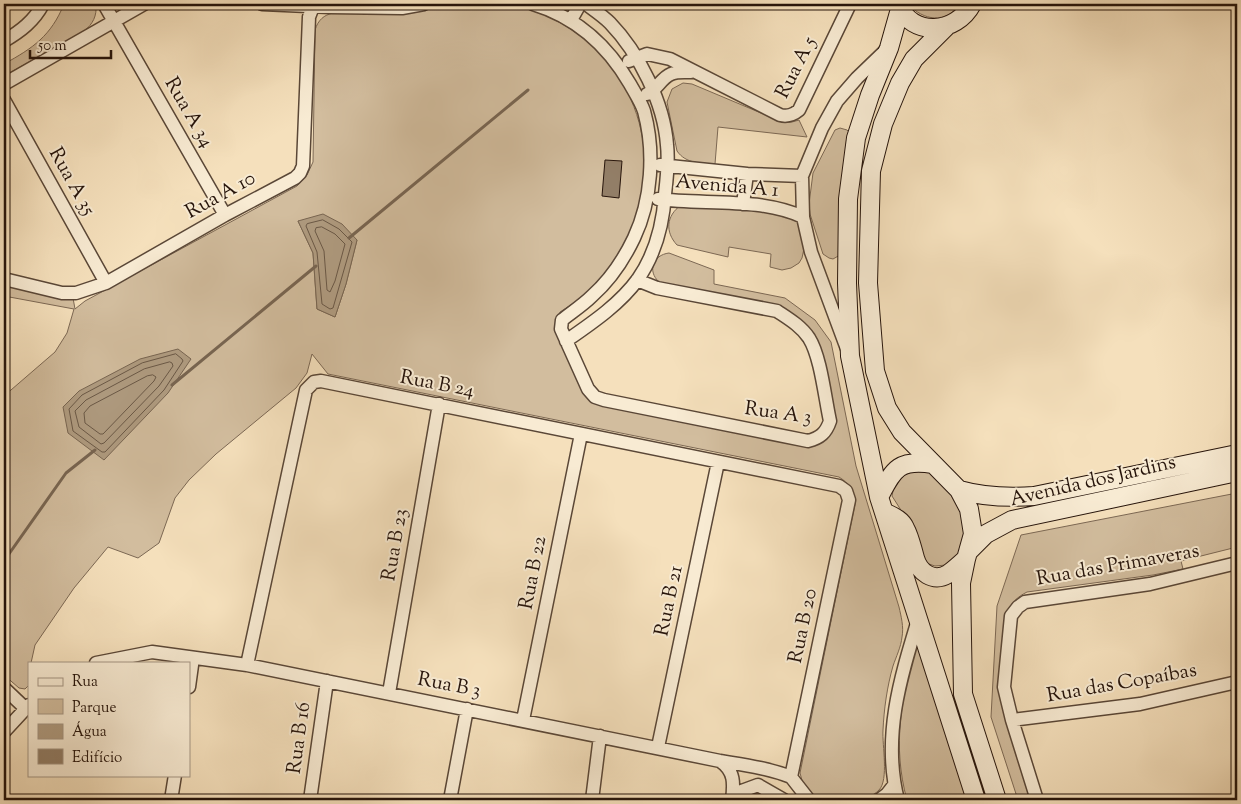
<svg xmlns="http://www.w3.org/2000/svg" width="1241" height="804" font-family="'Sorts Mill Goudy',serif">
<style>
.green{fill:#d2bd9e;stroke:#7c6854;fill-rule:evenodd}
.water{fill:#af9b80;stroke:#786551}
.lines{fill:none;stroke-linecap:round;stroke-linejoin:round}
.shore{stroke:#6a5846;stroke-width:1}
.stream{stroke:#786551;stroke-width:3}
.building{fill:#927e67;stroke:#26140b}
.street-casing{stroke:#5a4737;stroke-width:15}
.secondary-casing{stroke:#26140b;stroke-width:20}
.street{stroke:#f8ebd3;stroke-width:12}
.secondary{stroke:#f8ebd3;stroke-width:18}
.labels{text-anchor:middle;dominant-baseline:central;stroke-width:4;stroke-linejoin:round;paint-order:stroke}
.street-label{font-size:20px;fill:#26140b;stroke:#f8ebd3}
</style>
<rect width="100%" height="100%" fill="#f5e0bc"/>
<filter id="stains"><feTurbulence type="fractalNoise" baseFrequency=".004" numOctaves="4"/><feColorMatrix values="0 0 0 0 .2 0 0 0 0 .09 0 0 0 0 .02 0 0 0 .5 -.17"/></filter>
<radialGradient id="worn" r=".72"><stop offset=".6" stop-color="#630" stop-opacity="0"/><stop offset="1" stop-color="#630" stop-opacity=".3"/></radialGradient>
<path class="green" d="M64,4H96C97,16 93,24 84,31L4,76V64C33,48 51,36 64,4Z
M444,4C479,4 513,1 545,15C638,57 670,160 624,249C621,254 617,259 613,264C596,285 583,298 560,312L558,322L586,391L810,446C825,443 834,434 836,419L817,339L811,331L777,307L659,282C647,271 653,255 669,253L714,270V284L785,298L815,320L831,342L856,466L899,607C901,616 904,627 902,637C901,647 896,657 893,666C887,687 884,709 883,730C882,745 889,780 879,790C866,804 835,800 817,800L803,784L800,773L855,504C854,492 849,483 839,477L328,374L312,354L307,373L296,388L216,454L189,480L175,498L159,543L138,558L108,547L74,588L35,645L31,663H29V685L25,689L19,688L4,675V396L55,352L67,333L74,309L4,296V284L73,298L75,309L85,301L297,186L307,175L313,162L315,30C318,20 324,15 333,13L402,14ZM298,221L357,240L346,284L335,317L317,309L313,253Z
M908,4H960C945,24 924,21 908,4Z
M683,83L692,84L780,121L792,122L799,120L807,137L718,127L715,164C701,163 686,164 677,151L667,102L672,89Z
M840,128L847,130L850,133L840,255L833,259L829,258L823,254L810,214L809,204L813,173L835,130Z
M681,205L783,213L797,221L799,224L805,244L802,258L799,263L791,268L782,270L770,267L771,254L729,247L728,257L677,245C665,232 666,216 681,205Z
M919,470L931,473L951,487L967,527L960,555L946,565L935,566L926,563L906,518L892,496C894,480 904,473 919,470Z
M1237,493V547L1181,561L1183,569L1153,575L1027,592C1017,597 1011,603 1006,614L1000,687L1031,800H1018L991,717L997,606L1021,535Z
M918,643L970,800H907C892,746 901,695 918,643Z
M752,793L760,794L773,800H739L743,797Z"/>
<path class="water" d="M323,214L342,224L357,240L346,284L335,317L317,309L313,253L298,221Z
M178,349L191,359L168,393L104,460L68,433L63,407L79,391L140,359Z"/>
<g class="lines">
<path class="shore" d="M323,220L339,229L352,242L333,308L330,309L322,304L317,252L306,226L307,224Z
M322,227L335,234L345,244L335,281L330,292L327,290L324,251L315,231L316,228Z
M176,354L182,359L183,361L164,390L105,452H102L73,431L69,409L82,395L142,363Z
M170,362L172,363L173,366L159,386L104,443L101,444L79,427L75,411L86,400L144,369Z
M153,375L156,377L154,381L103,434H100L85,423L84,413L90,406L147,376Z"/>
<path class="stream" d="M349,238L528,90
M172,385L316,266
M4,561L66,473L95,450"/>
</g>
<path class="building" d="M605,160L622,161L619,198L602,196Z"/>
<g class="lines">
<defs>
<path id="street" d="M104,4L225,215
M262,4L330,7L402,8L424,4
M533,4C576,17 608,46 630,84C635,93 641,102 644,111C655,151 652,200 634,238C624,259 610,280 592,296C583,305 572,312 562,320L561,329L588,389L595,397L604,400L808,441C820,438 826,433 830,421C825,399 821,357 809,338C801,326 789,319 777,311L657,288L637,280
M571,20L580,4
M4,41C21,31 34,21 43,4
M629,61L647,54L670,59L780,115C788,117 793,115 799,110L850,4
M4,84L144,4
M647,94C657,90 661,78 671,74C677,71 685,72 691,72
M4,100L106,283
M660,165L747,174L802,176
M658,199C704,205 760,197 803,217
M743,204L747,174
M4,279L62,293H76L106,283L225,215L295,178L300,173L303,166L309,17L314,4
M566,341C592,323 620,304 638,279C656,253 663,225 665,194C667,177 669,161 667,145C664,103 639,53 610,23C603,16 594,10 586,4
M847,349L811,252L803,217L802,176L822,128L837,101L857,78L885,51
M96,663L152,652L247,665L720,761C744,765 768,768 791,777
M247,665L306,390L314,382L321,381L839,486L846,491L849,500L791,777
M189,687L193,658
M4,688L25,708
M389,693L439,404
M523,720L581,434
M1012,720L1140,704L1237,682
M4,732L29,705
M658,747L718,462
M720,761C735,771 734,784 732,800
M791,777L809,800
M732,798L739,792L758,785L784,800
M171,800L175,775
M310,800L327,681
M450,800L467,709
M592,800L600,736
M879,800L887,794L894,785
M898,800C882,738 900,679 918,620
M1037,800L1012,720L1004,687L1011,616L1018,607L1025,602L1150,584L1237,563"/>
<path id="secondary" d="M898,4C912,38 956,34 972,4
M900,9L889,48L870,95L856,138L848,199L847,283L850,356L879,497L976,800
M946,27L914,59L900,83L883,124L871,171L868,283L875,371L887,408L902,432L959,490L969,509L973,534L966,559L961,583L963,694L997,800
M959,490C984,497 1007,498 1034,496L1237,454
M879,497C894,469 898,459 933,464
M884,512C892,516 901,519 905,528C910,537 912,548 915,558C919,572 933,583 948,574C954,570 960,564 966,559
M968,552L986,534L1012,520L1237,472"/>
</defs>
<use href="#street" class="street-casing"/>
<use href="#secondary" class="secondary-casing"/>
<use href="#street" class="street"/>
<use href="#secondary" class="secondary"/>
</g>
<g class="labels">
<g class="street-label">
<text transform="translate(797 68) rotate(-63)">Rua A 5</text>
<text transform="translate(188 113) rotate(60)">Rua A 34</text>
<text transform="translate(71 182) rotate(61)">Rua A 35</text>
<text transform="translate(727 187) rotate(5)">Avenida A 1</text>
<text transform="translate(221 196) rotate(-29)">Rua A 10</text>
<text transform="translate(437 385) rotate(11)">Rua B 24</text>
<text transform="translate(778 414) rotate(8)">Rua A 3</text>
<text transform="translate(1093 482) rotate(-13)">Avenida dos Jardins</text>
<text transform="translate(396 545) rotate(-80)">Rua B 23</text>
<text transform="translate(1118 566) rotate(-10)">Rua das Primaveras</text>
<text transform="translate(534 573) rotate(-79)">Rua B 22</text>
<text transform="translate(670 601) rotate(-78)">Rua B 21</text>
<text transform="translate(804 626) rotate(-78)">Rua B 20</text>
<text transform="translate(1122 684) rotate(-10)">Rua das Copaíbas</text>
<text transform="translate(449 686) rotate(11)">Rua B 3</text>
<text transform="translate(300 738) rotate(-82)">Rua B 16</text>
</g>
</g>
<rect width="1241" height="804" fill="none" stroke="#f5e0bc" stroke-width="20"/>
<rect x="5" y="5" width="1231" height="794" fill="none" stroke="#26140b" stroke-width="2.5"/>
<rect x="10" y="10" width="1221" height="784" fill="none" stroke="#26140b"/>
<rect x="28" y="662" width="162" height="115" fill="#f8ebd3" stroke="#a49583"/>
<rect x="38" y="678" width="25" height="8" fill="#f8ebd3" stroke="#a49583"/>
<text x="72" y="686" font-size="15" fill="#26140b">Rua</text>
<rect x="38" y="699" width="25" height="15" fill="#d2bd9e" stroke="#a49583"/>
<text x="72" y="712" font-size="15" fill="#26140b">Parque</text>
<rect x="38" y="724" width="25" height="15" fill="#af9b80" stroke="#a49583"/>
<text x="72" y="736" font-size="15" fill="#26140b">Água</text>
<rect x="38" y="749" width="25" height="15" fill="#927e67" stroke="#a49583"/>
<text x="72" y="762" font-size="15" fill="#26140b">Edifício</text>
<path d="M30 50v8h81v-8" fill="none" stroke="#26140b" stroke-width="2.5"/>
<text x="38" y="50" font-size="15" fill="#26140b" stroke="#f8ebd3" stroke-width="4" paint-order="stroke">50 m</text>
<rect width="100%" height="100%" filter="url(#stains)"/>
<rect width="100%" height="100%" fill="url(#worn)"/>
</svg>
